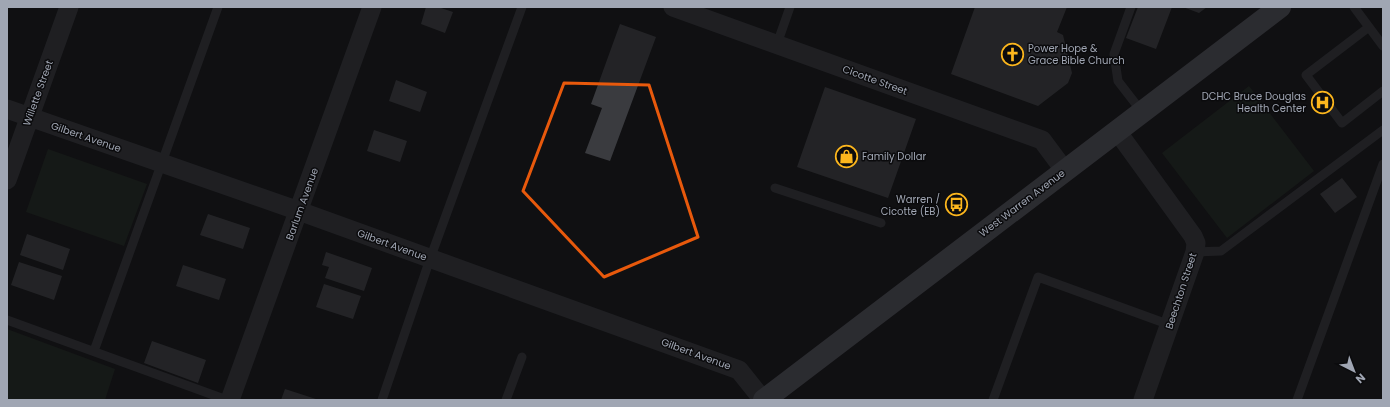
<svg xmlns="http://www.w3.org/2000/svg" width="1390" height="407" font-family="Poppins,sans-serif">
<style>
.green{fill:#1c241d}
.building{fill:#3a3b3f}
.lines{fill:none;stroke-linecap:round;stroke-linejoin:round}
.lane{stroke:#313237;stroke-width:9}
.street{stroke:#313237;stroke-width:19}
.primary{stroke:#4d4e56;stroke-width:22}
.marked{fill:none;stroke:#e8590c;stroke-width:3;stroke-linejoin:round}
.labels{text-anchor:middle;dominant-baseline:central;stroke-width:3;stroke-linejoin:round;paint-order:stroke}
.poi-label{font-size:10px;fill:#a0a6b3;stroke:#0b0b0d;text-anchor:start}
.street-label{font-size:10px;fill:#a0a6b3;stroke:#0b0b0d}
</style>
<rect width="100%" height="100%" fill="#101012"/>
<path class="green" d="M1249,86L1314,171L1227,238L1162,153Z
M48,149L147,184L124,246L26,212Z
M7,329L115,369L105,400H7Z"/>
<path class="building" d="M426,7H438L453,12L445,33L421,24Z
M975,7H1067L1057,32L1063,35L1072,73L1068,83L1038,106L951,74Z
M1138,7H1172L1156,49L1126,38Z
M1183,7H1207L1199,13Z
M620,24L656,37L610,161L585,153L602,108L591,104Z
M396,80L427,92L420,112L389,101Z
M825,87L916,119L888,198L797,167Z
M374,130L407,141L400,162L367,151Z
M1342,178L1357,197L1335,213L1320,194Z
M208,214L250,228L243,249L200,235Z
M27,234L70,249L63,270L20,255Z
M326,252L372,268L364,291L325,278L329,267L322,265Z
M19,262L62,276L54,300L11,285Z
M183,265L226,279L219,300L176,286Z
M324,284L361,296L353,319L316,307Z
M152,341L206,360L198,383L144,363Z
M285,389L319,400H281Z"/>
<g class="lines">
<path class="lane" d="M1131,7L1114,54L1118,81L1142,112
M1354,7L1383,46
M1369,27L1306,75L1342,123L1383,91
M777,44L790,7
M775,188L881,223
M1195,252L1221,251L1383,130
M7,320L227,400
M94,351L218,7
M382,400L430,259L522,7
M506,400L522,357
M993,400L1038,277L1170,325
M1297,400L1383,164"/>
<path class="street" d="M673,7L1042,140L1065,171
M7,109L299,211L739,370L763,400
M1117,131L1193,236L1196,243L1195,252L1143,400
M7,180L69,7
M230,400L372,7"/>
<path class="primary" d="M764,400L1280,7"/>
</g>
<path d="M0 0H1390V407H0ZM564,83L649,85L698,237L604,277L523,191Z" fill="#101012" fill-opacity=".55" fill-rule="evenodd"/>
<path class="marked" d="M564,83L649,85L698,237L604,277L523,191Z"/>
<defs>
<symbol id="church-ring" viewBox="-11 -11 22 22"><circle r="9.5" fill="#0b0b0d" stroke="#fcb61d" stroke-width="1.5"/><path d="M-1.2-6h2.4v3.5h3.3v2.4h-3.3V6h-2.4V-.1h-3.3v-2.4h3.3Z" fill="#fcb61d"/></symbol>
<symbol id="hospital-ring" viewBox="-11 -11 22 22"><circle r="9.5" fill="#0b0b0d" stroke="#fcb61d" stroke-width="1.5"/><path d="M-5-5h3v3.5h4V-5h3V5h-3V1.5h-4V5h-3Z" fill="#fcb61d"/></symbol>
<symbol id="shop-ring" viewBox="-11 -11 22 22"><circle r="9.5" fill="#0b0b0d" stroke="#fcb61d" stroke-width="1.5"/><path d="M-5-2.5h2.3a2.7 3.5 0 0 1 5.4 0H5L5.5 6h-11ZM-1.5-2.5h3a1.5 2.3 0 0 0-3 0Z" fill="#fcb61d"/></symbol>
<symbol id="bus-ring" viewBox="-11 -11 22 22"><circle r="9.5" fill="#0b0b0d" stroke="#fcb61d" stroke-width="1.5"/><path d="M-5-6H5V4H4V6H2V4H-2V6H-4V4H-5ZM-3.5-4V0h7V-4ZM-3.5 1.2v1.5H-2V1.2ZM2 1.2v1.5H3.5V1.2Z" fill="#fcb61d"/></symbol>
</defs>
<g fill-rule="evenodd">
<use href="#church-ring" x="1000" y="42" width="25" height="25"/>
<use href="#hospital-ring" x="1310" y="90" width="25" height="25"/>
<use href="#shop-ring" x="834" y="144" width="25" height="25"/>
<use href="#bus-ring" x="944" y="192" width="25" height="25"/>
</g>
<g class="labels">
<g class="poi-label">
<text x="1028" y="48">Power Hope &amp;<tspan x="1028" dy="12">Grace Bible Church</tspan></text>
<text x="1306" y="96" text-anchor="end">DCHC Bruce Douglas<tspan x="1306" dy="12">Health Center</tspan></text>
<text x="862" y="156">Family Dollar</text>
<text x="940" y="199" text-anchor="end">Warren /<tspan x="940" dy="12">Cicotte (EB)</tspan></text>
</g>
<g class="street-label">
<text transform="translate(875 80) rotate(20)">Cicotte Street</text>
<text transform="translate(38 93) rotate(-70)">Willette Street</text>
<text transform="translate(86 137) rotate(19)">Gilbert Avenue</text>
<text transform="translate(1022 203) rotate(-37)">West Warren Avenue</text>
<text transform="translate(302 204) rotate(-70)">Barlum Avenue</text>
<text transform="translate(392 245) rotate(20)">Gilbert Avenue</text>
<text transform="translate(1181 291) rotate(-72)">Beechton Street</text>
<text transform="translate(696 354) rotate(20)">Gilbert Avenue</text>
</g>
</g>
<rect width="1390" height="407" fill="none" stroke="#a0a6b3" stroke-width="16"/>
<g transform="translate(1354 371) rotate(138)" stroke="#0b0b0d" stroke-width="3" paint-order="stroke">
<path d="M0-3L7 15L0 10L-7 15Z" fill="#a0a6b3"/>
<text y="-6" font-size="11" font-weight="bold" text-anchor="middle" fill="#a0a6b3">N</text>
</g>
</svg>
